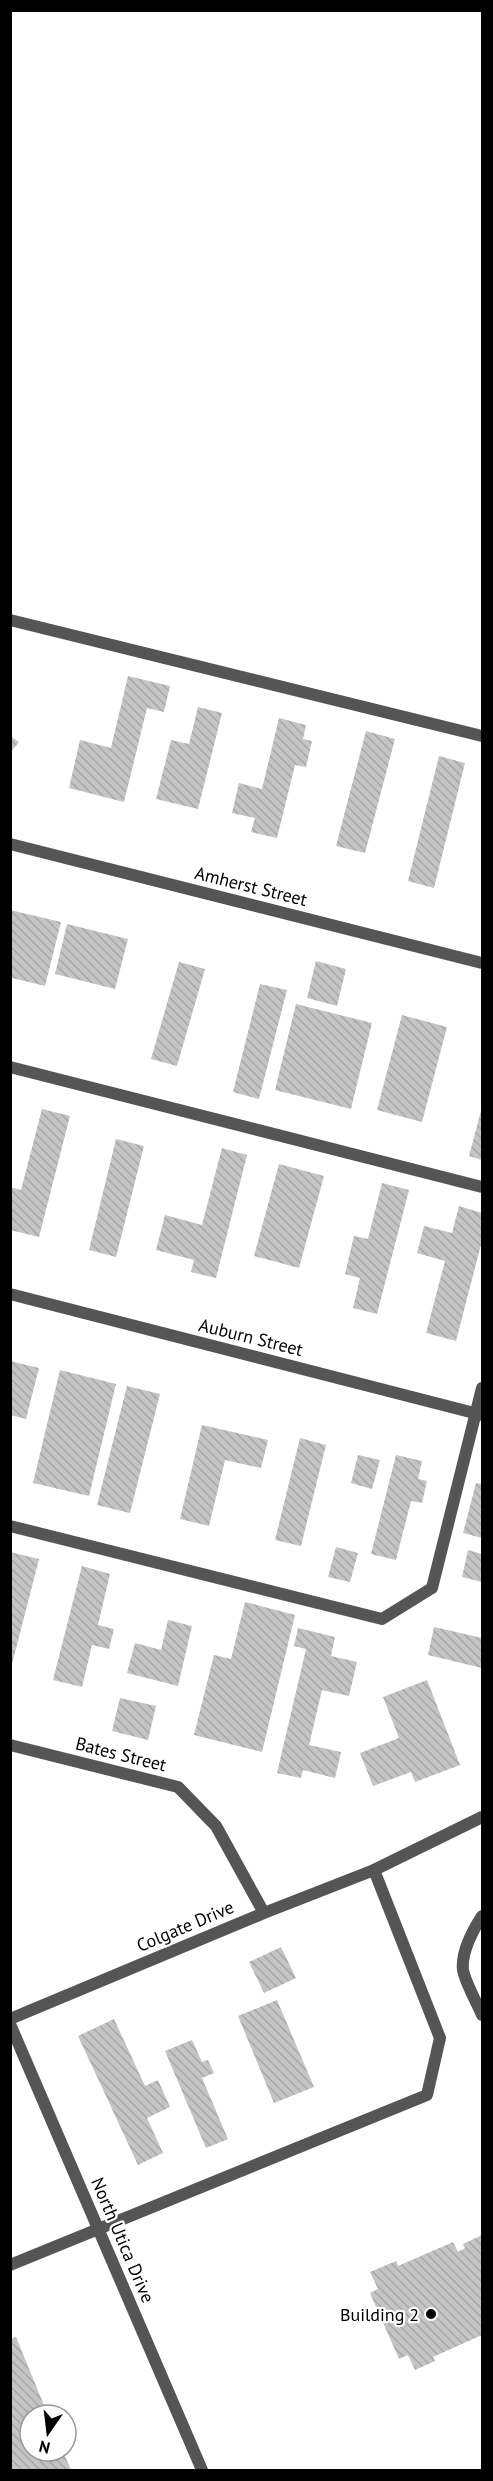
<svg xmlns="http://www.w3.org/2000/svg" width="493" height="2481" font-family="'PT Sans',sans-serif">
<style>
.building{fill:url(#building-back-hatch)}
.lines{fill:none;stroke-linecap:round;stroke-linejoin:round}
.lane{stroke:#555;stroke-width:12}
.street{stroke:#555;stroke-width:12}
.poi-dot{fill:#000;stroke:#fff;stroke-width:2}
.labels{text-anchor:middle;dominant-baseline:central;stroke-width:4.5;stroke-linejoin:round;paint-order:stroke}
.street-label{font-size:18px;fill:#000;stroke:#fff}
.poi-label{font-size:18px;fill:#000;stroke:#fff;text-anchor:end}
</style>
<defs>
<pattern id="building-back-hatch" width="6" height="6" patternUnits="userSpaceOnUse" patternTransform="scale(1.5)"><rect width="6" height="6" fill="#c4c4c4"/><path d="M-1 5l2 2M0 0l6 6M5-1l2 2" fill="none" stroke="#a7a7a7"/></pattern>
</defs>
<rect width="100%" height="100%" fill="#fff"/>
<path class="building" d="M128,676L170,686L164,712L147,708L124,802L69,788L80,740L111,748Z
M198,707L222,713L198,809L156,799L171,740L189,744Z
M279,718L306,725L303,739L312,741L306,767L295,765L277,838L251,832L255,818L232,813L239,783L262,789Z
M366,731L395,739L365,853L336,846Z
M10,736L19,742L10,753Z
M439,756L465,763L434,888L408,881Z
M10,910L61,922L45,986L12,978L10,983Z
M67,924L128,939L115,989L55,974Z
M316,961L346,969L337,1006L307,998Z
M179,962L205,969L177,1066L151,1059Z
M260,984L287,990L259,1099L233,1092Z
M296,1004L372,1023L351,1109L275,1090Z
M402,1015L447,1027L422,1122L377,1110Z
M482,1107V1160L469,1156Z
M42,1109L70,1116L39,1237L10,1230V1187L21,1190Z
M116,1139L144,1146L116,1257L89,1250Z
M222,1148L247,1155L216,1278L191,1272L194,1260L156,1250L165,1215L202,1225Z
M279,1164L324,1176L299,1268L254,1256Z
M382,1183L409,1190L377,1314L353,1308L360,1278L345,1274L354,1236L368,1239Z
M459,1206L482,1213V1241L456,1341L426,1333L445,1261L417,1253L424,1226L452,1233Z
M10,1361L39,1368L26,1419L10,1415Z
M60,1370L116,1384L89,1496L33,1483Z
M127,1386L160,1394L130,1513L97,1505Z
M202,1425L268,1440L261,1468L225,1460L209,1526L180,1519Z
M300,1438L326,1445L301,1546L275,1540Z
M358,1455L380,1460L372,1489L351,1483Z
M396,1455L422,1461L418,1479L427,1481L422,1503L411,1501L396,1560L371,1554Z
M476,1483L482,1484V1538L463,1533Z
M336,1547L358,1553L350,1582L328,1577Z
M468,1550L482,1554V1582L462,1577Z
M10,1552L39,1559L11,1668H10Z
M82,1566L110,1574L98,1625L114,1629L109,1649L92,1645L82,1687L53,1680Z
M245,1602L295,1615L262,1752L194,1735L214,1655L231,1659Z
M168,1620L192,1626L178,1686L127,1673L135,1643L161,1650Z
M434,1627L482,1638V1668L428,1655Z
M298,1628L335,1637L331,1656L357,1662L349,1696L322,1690L309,1745L341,1752L335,1778L303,1770L301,1778L277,1773L306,1649L294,1646Z
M427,1680L460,1765L415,1782L411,1772L373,1786L360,1753L399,1738L383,1697Z
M120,1698L156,1706L148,1740L112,1731Z
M281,1947L296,1978L264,1993L249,1962Z
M277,2000L314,2087L274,2103L238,2016Z
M114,2019L145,2086L158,2080L170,2107L147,2118L163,2153L138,2165L78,2036Z
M192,2040L202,2062L208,2060L214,2073L202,2078L228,2139L206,2148L165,2051Z
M482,2235V2335L433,2357L435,2361L415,2370L408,2355L399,2359L370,2293L378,2289L370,2272L396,2261L398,2266L453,2242L458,2252L465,2248L463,2244Z
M16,2337L48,2415H30V2451H63L71,2470H10V2339Z"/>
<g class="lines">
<path class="lane" d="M10,620L482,736
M10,1067L482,1187
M10,1526L382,1619L432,1588L482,1388
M482,1916C473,1930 461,1953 463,1970C465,1982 477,2003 482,2015
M10,2265L427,2095L440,2038L374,1870"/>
<path class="street" d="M10,844L482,963
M10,1294L482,1415
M10,1745L178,1787L216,1826L264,1913
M10,2019L264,1913L374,1870L482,1817
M10,2024L202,2470"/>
</g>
<circle class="poi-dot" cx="431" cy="2314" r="6"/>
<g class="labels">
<g class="street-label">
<text transform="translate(251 886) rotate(14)">Amherst Street</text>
<text transform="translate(251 1337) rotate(14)">Auburn Street</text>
<text transform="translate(121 1754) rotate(14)">Bates Street</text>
<text transform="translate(185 1926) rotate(-23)">Colgate Drive</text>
<text transform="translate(123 2240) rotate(67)">North Utica Drive</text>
</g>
<g class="poi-label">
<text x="419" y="2314">Building 2</text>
</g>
</g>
<rect width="493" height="2481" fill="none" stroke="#000000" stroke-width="24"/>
<g transform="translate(48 2433) rotate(194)"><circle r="28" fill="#ffffff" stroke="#999999" stroke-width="1.5"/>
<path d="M0-4.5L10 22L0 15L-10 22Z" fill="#000000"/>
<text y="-9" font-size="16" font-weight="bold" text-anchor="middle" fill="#000000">N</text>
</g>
</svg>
